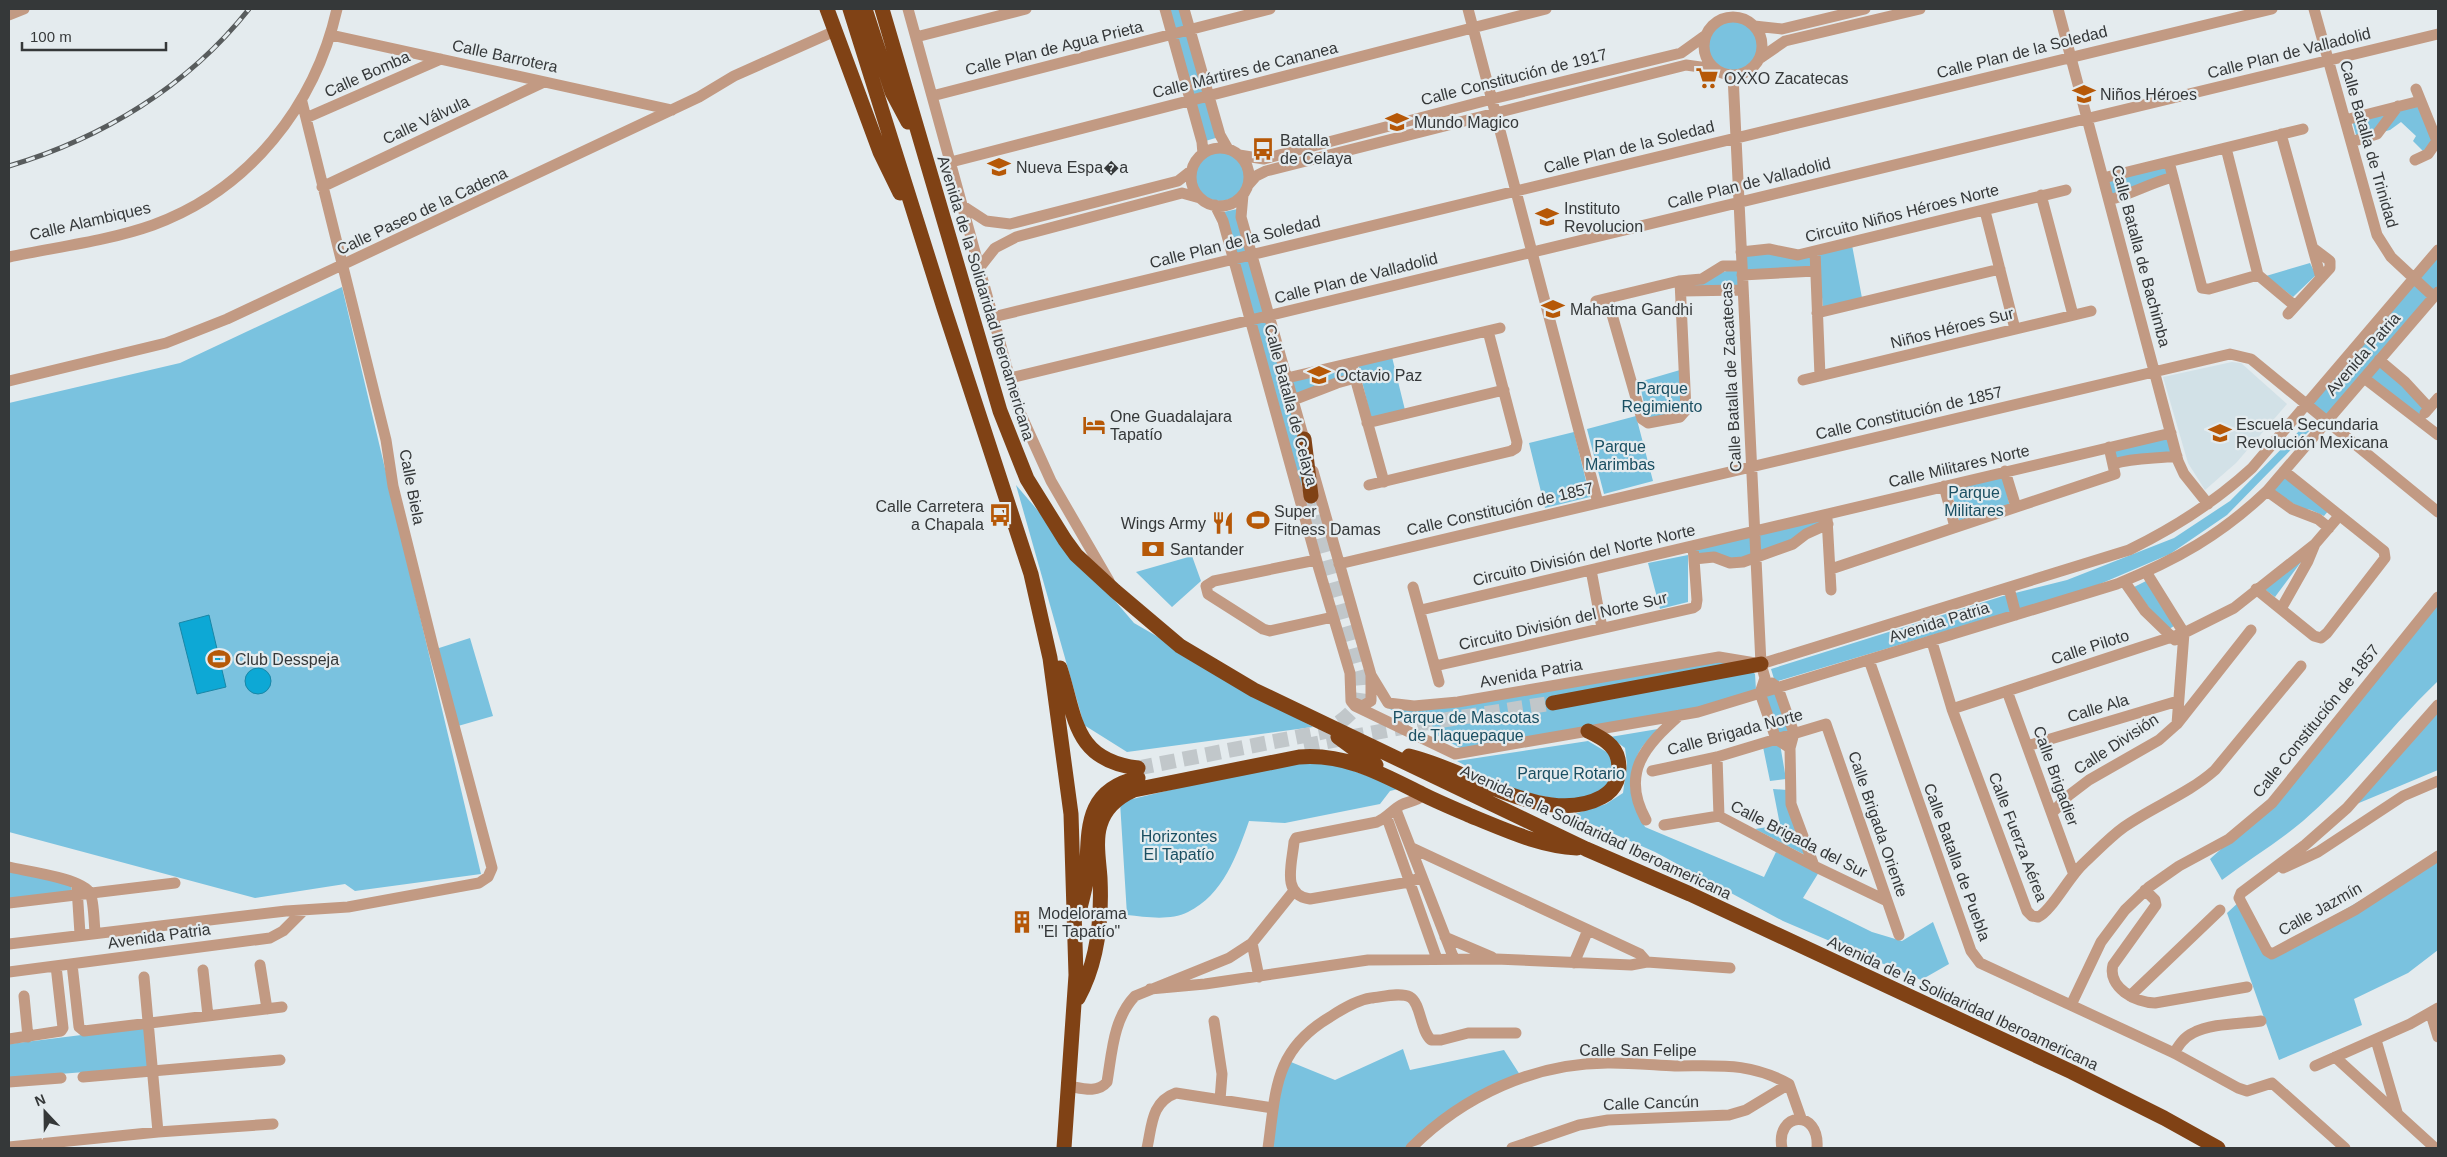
<svg xmlns="http://www.w3.org/2000/svg" width="2447" height="1157" font-family="Helvetica,sans-serif">
<style>
.built{fill:#d2e1e7}
.green{fill:#7ac2df}
.water{fill:#0da8d5;stroke:#1986a6}
.lines{fill:none;stroke-linecap:round;stroke-linejoin:round}
.highway-tunnel{stroke:#c1c7ca;stroke-width:15;stroke-dasharray:15 8;stroke-linecap:butt}
.minor{stroke:#c29a83;stroke-width:11}
.highway{stroke:#804215;stroke-width:15}
.rail-casing{stroke:#585c5d;stroke-width:5}
.rail{stroke:#e4ebee;stroke-width:3;stroke-dasharray:9;stroke-linecap:butt}
.labels{text-anchor:middle;dominant-baseline:central;stroke-width:4.5;stroke-linejoin:round;paint-order:stroke}
.street-label{font-size:16px;fill:#353839;stroke:#e4ebee}
.poi-label{font-size:16px;fill:#353839;stroke:#e4ebee;text-anchor:start}
.park-label{font-size:16px;fill:#1a4f62;stroke:#e4ebee}
</style>
<rect width="100%" height="100%" fill="#e4ebee"/>
<path class="built" d="M2232,362L2241,363L2287,404L2236,463L2205,490L2188,463L2163,377Z"/>
<path class="green" d="M1165,9H1182L1219,137L1202,142Z
M1705 46a28 28 0 1 1 56 0a28 28 0 1 1-56 0Z
M2418,104L2433,141L2424,152L2413,141L2416,136L2401,122L2390,130L2357,139L2352,120Z
M1195 176a25 25 0 1 1 50 0a25 25 0 1 1-50 0Z
M2169,162L2173,177L2109,200L2103,178Z
M1242,208L1304,439L1301,494L1219,213Z
M1852,245L1862,298L1823,308L1818,253Z
M2438,250V288L2435,292L2416,276Z
M1815,251V271L1742,272L1740,287L1681,291L1702,279L1742,266L1741,252Z
M2310,263L2316,275L2293,297L2266,276Z
M2412,280L2434,297L2327,416L2309,402Z
M342,287L481,874L355,891L345,884L255,898L9,832V403L180,363Z
M1392,357L1405,410L1371,418L1358,365Z
M2379,360L2429,408L2419,420L2364,378Z
M1351,363L1353,377L1294,398L1289,377Z
M1680,370L1683,412L1648,420L1639,382Z
M1636,416L1653,481L1604,494L1587,429Z
M2310,420L2316,424L2227,515L2170,554L2093,587L1775,682L1771,669L2003,596L2067,580L2174,538L2230,501Z
M1574,432L1590,497L1545,508L1529,443Z
M2171,433L2176,454L2113,464L2109,449Z
M2283,475L2329,510L2324,516L2311,510L2300,508L2271,489Z
M2003,476L2010,507L1960,524L1951,489Z
M1016,485L1134,623L1313,727L1127,752L1084,725Z
M1824,514L1828,524L1794,543L1740,562L1696,556L1693,546Z
M1688,555V602L1660,609L1648,563Z
M1192,556L1201,581L1172,607L1136,572Z
M2304,558L2275,597L2264,589Z
M2146,581L2174,626L2166,631L2134,587Z
M2438,598V681C2391,726 2352,779 2303,821C2278,842 2248,860 2222,880L2210,859L2272,803Z
M470,638L493,716L458,726L436,649Z
M1718,662L1745,664L1755,674L1756,690L1699,707L1462,749L1388,708Z
M1777,688L1794,733L1776,739L1760,693Z
M2438,705V770L2347,808Z
M1658,729C1652,736 1642,745 1638,754C1628,777 1635,805 1645,827L1764,877L1776,852L1819,872L1803,898L1872,932L1902,941L1933,922L1949,964L1921,980L1783,921L1655,852L1571,815L1606,804L1623,793L1627,764L1625,748L1610,737Z
M1588,741L1610,754L1614,771L1610,783L1597,795L1575,802L1509,790L1457,761Z
M1780,744L1786,779L1770,781L1763,747Z
M1311,756L1402,788L1390,791L1380,804L1285,823L1249,821C1237,855 1223,895 1188,912C1170,921 1146,917 1127,915L1120,802Z
M1773,789L1787,790L1805,855L1755,829L1780,825Z
M2438,856V950L2408,973L2354,999L2362,1025L2279,1060L2227,913L2240,901L2269,953Z
M9,870L71,885L72,892L9,899Z
M146,1027L148,1067L9,1078V1044Z
M1403,1049L1410,1070L1504,1050L1522,1078L1475,1099L1413,1148H1269L1286,1060L1335,1080Z"/>
<path class="water" d="M209,615L226,687L197,694L179,623Z
M245 681a13 13 0 1 1 26 0a13 13 0 1 1-26 0Z"/>
<g class="lines">
<path class="highway-tunnel" d="M1304,746L1425,723L1553,703
M1138,768L1323,732C1338,724 1355,714 1361,696C1363,691 1361,682 1361,676L1311,496"/>
<path class="minor" d="M908,9L1018,408L1051,481L1109,581
M1165,9L1202,142L1203,154
M1184,9L1220,135L1228,149
M1468,9L1598,503
M2058,9L2178,461L2184,474L2208,504
M2314,9L2377,235L2391,257L2434,297
M9,15L24,9
M1704 46a29 29 0 1 1 58 0a29 29 0 1 1-58 0Z
M1754,26L1782,29L1865,9
M331,35L672,110
M916,37L1026,9
M1759,59L1785,41L1920,9
M1733,75L1761,664L1765,678L1760,693L1776,739L1790,748
M932,96L1270,9
M306,118L441,59
M2345,120L2420,101
M2281,134L2321,278
M2351,142L2377,134L2398,106
M2226,148L2258,275
M1191 177a29 29 0 1 1 58 0a29 29 0 1 1-58 0Z
M1239,155L1264,159L1492,99L1681,53L1706,35
M2415,160L2428,154L2437,141L2416,89
M951,162L1546,9
M2169,162L2202,288L2209,289L2258,275
M2103,178L2303,129
M1248,185L1256,176L1266,171L1686,65L1715,69
M322,187L544,82
M1243,195L1241,217L1306,446
M2041,195L2073,315
M2109,200C2132,194 2150,183 2173,177
M1215,205L1223,221L1319,569L1350,673L1351,701
M963,206L986,221L1010,224L1178,181L1192,170
M1985,211L2015,329
M1815,251L1820,376
M1741,252L1769,249L1798,255L2066,190
M9,257C56,247 108,241 153,225C249,190 315,106 337,9
M980,267L995,248L1016,237L1182,193L1200,198
M1742,275L1815,271
M2258,275L2295,306
M1681,291L1743,290
M1609,298V304L1642,419L1648,423L1680,417L1686,410L1680,281
M1596,301L1679,281L1702,279L1723,266H1742
M1817,313L2000,269
M2288,314L2330,268V261L2313,248
M993,317L2272,9
M2379,360L2405,382L2429,408
M1351,363L1384,482
M1010,378L2438,34
M1287,378L1500,328
M2364,378L2438,435
M1803,380L2091,311
M9,381L166,343L227,319L699,97L734,76L835,31
M1293,400L1337,383L1355,378
M2425,413L2438,398
M1367,423L1504,390
M2113,464C2135,457 2153,459 2177,456
M1313,471L1371,675V701L1362,706L1355,703
M2005,471L2016,507
M1369,485L1511,451L1516,448L1517,442L1488,331
M1944,486L1955,527
M2267,491L2292,509L2318,519L2329,528
M1827,518L1831,590
M1694,559L1714,557L1730,563L1743,562L1793,544L1806,534L1828,524
M1316,560L1214,581L1206,586L1208,594L1263,629L1270,631L1333,617
M1339,564L2230,354L2251,359L2438,512
M1831,569L2115,474L2109,447
M1591,570L1602,628
M2146,572L2184,633L2177,724
M2124,581L2145,611L2175,640
M1413,587L1439,682
M2009,588L2016,615
M2256,589L2314,636L2321,638L2327,633L2385,558L2384,551L2284,471
M2281,609L2308,561L2315,544
M1421,610L2171,433
M1932,642L1952,709L2027,911L2032,916L2038,917C2051,912 2070,875 2084,863C2097,851 2110,837 2124,827C2154,806 2188,794 2215,770L2301,666
M1869,660L1971,951L1980,963L2174,1053L2238,1088L2247,1091L2272,1083L2345,1148
M1435,666L1693,608L1696,606L1697,600L1693,546
M1371,675L1388,703L1414,706L1458,702L1719,657L1761,664L2129,550C2174,528 2215,502 2252,468L2438,250
M1772,683L1778,688L1794,733L1790,748L1791,804L1814,866
M2007,691L2073,872
M1351,701L1355,706L1455,754L1698,712L2117,584C2176,560 2221,535 2267,491L2438,292
M2438,705L2347,808L2305,845L2241,893L2239,898L2267,951L2272,954L2355,910L2438,856
M1952,709L2184,633L2234,608L2315,544L2339,516
M2027,746L2178,701
M1717,757L1719,816
M1652,771L1717,757L1826,724L1899,935
M1396,810L1454,959
M2052,813L2068,796L2089,780L2159,740L2177,724L2251,630
M1387,818L1437,959
M1646,820C1620,773 1645,746 1680,715
M1664,825L1719,816L1814,866L1887,901
M1412,848L1640,954L1647,962
M9,867C25,871 82,878 90,893C94,901 94,923 95,932
M2283,868L2318,852L2403,796L2438,781
M1422,877L1409,882L1310,899C1281,895 1292,864 1294,842L1296,838L1377,822C1387,818 1392,810 1401,805C1408,801 1416,802 1423,795
M77,888L80,934
M2145,890L2155,900L2156,905L2113,965C2107,987 2136,1003 2155,1003L2247,987
M9,903L175,883
M1445,937L1492,957
M1252,943L1259,977
M9,944L286,911L348,907L479,883L488,877L492,868L433,647L393,486L386,440L302,102
M1574,963L1588,930
M72,964L79,1027L84,1031L282,1007
M260,965L267,1009
M203,970L208,1016
M9,972L270,938L283,931L304,910
M144,977L158,1132
M1150,989L1205,984L1368,960L1496,959L1631,965L1647,962L1730,968
M24,996L28,1037
M2130,996L2220,910
M2071,1005L2101,942L2125,910L2149,887L2179,866L2229,839L2272,803L2438,597
M2431,1014L2438,1037
M1214,1021L1222,1074L1220,1100
M9,1039L61,1031L63,1028L56,966
M2376,1040L2397,1112
M2174,1053C2179,1045 2184,1037 2193,1033C2212,1023 2240,1024 2261,1021
M2335,1057L2435,1148
M2315,1066L2410,1024L2438,1008
M83,1077L280,1060
M9,1082L61,1078
M1068,1086C1081,1088 1097,1094 1107,1082C1112,1053 1113,1019 1135,996L1229,958L1252,943L1293,892
M9,1147L158,1132L273,1124
M1147,1148C1152,1126 1151,1102 1176,1093L1273,1108
M1268,1148C1276,1090 1274,1050 1330,1017C1342,1009 1357,1000 1371,998C1382,997 1400,992 1410,997C1421,1003 1420,1030 1431,1040H1441L1468,1033H1516
M1411,1148C1463,1096 1535,1062 1611,1063C1632,1063 1654,1065 1675,1066C1719,1066 1749,1062 1789,1084L1801,1118
M1512,1148L1579,1125L1608,1120L1729,1115L1746,1110L1789,1084
M1782,1148C1775,1112 1820,1108 1817,1148"/>
<path class="highway" d="M827,9L880,152L900,193
M850,9L944,308L1031,574L1050,658L1071,814L1076,975L1064,1148
M865,9L892,92L908,122
M882,9L1000,411L1027,479L1065,540L1076,555L1115,591L1180,646L1254,690L1586,849L1690,894L2072,1072L2164,1118L2218,1148
M1304,439L1311,496
M1060,668C1076,717 1073,760 1138,768
M1553,703L1761,664
M1338,737L1376,765
M1409,756C1465,768 1545,828 1602,797C1617,789 1621,775 1618,759C1615,744 1600,737 1588,731
M1080,908C1082,899 1085,890 1086,881C1090,836 1080,791 1138,778
M1078,998C1098,962 1102,919 1100,878C1099,862 1095,841 1100,825C1105,808 1118,797 1134,790L1299,757C1345,753 1382,774 1422,794C1438,802 1455,809 1471,816C1506,830 1539,846 1577,848"/>
<defs>
<path id="rail" d="M9,166C103,138 188,86 249,9"/>
</defs>
<use href="#rail" class="rail-casing"/>
<use href="#rail" class="rail"/>
</g>
<defs>
<symbol id="supermarket-bare" viewBox="-9 -9 18 18"><path d="M-6-5.5h2.5l.6 2H6L4.5 2H-2.5L-4.4-4H-6ZM-1.5 3.2a1.3 1.3 0 1 0 .1 0ZM3 3.2a1.3 1.3 0 1 0 .1 0Z" fill="#b65807" stroke="#e4ebee" stroke-width="2.5" paint-order="stroke"/></symbol>
<symbol id="school-bare" viewBox="-9 -9 18 18"><path d="M0-5L7-2L0 1L-7-2ZM-4 1L0 2.5L4 1V4Q0 6-4 4Z" fill="#b65807" stroke="#e4ebee" stroke-width="2.5" paint-order="stroke"/></symbol>
<symbol id="bus-bare" viewBox="-9 -9 18 18"><path d="M-5-6H5V4H4V6H2V4H-2V6H-4V4H-5ZM-3.5-4V0h7V-4ZM-3.5 1.2v1.5H-2V1.2ZM2 1.2v1.5H3.5V1.2Z" fill="#b65807" stroke="#e4ebee" stroke-width="2.5" paint-order="stroke"/></symbol>
<symbol id="hotel-bare" viewBox="-9 -9 18 18"><path d="M-6-4.5h1.5V1H6V5H4.5V3h-9V5H-6ZM-4 0a1.8 1.8 0 1 1 3.6 0ZM.5 0V-2.5h3Q6-2.5 6 0Z" fill="#b65807" stroke="#e4ebee" stroke-width="2.5" paint-order="stroke"/></symbol>
<symbol id="stadium-bare" viewBox="-9 -9 18 18"><path d="M0-5a6.5 5 0 1 0 0 10a6.5 5 0 1 0 0-10ZM-3.5-1.8h7v3.6h-7Z" fill="#b65807" stroke="#e4ebee" stroke-width="2.5" paint-order="stroke"/></symbol>
<symbol id="restaurant-bare" viewBox="-9 -9 18 18"><path d="M-5-6h1v4h1v-4h1v4h1v-4h1v5L-1.5 .5V6h-2V.5L-5-1ZM5-6V6H3V1.5H1.5Q1.5-4 5-6Z" fill="#b65807" stroke="#e4ebee" stroke-width="2.5" paint-order="stroke"/></symbol>
<symbol id="bank-bare" viewBox="-9 -9 18 18"><path d="M-6-4H6V4H-6ZM0-2.3a2.3 2.3 0 1 0 0 4.6a2.3 2.3 0 1 0 0-4.6Z" fill="#b65807" stroke="#e4ebee" stroke-width="2.5" paint-order="stroke"/></symbol>
<symbol id="building-bare" viewBox="-9 -9 18 18"><path d="M-4-6H4V6H1V3H-1V6H-4ZM-2.5-4.3h1.7v1.8h-1.7ZM.8-4.3h1.7v1.8H.8ZM-2.5-1h1.7V.8h-1.7ZM.8-1h1.7V.8H.8Z" fill="#b65807" stroke="#e4ebee" stroke-width="2.5" paint-order="stroke"/></symbol>
</defs>
<g fill-rule="evenodd">
<use href="#supermarket-bare" x="1691" y="62" width="32" height="32"/>
<use href="#school-bare" x="2068" y="78" width="32" height="32"/>
<use href="#school-bare" x="1381" y="106" width="32" height="32"/>
<use href="#bus-bare" x="1247" y="133" width="32" height="32"/>
<use href="#school-bare" x="983" y="151" width="32" height="32"/>
<use href="#school-bare" x="1531" y="201" width="32" height="32"/>
<use href="#school-bare" x="1537" y="293" width="32" height="32"/>
<use href="#school-bare" x="1303" y="359" width="32" height="32"/>
<use href="#hotel-bare" x="1078" y="409" width="32" height="32"/>
<use href="#school-bare" x="2204" y="417" width="32" height="32"/>
<use href="#bus-bare" x="984" y="499" width="32" height="32"/>
<use href="#stadium-bare" x="1242" y="504" width="32" height="32"/>
<use href="#restaurant-bare" x="1207" y="507" width="32" height="32"/>
<use href="#bank-bare" x="1137" y="533" width="32" height="32"/>
<use href="#stadium-bare" x="203" y="643" width="32" height="32"/>
<use href="#building-bare" x="1006" y="906" width="32" height="32"/>
</g>
<g class="labels">
<g class="street-label">
<text transform="translate(1054 48) rotate(-14)">Calle Plan de Agua Prieta</text>
<text transform="translate(2022 52) rotate(-14)">Calle Plan de la Soledad</text>
<text transform="translate(2289 53) rotate(-14)">Calle Plan de Valladolid</text>
<text transform="translate(505 56) rotate(12)">Calle Barrotera</text>
<text transform="translate(1245 70) rotate(-14)">Calle Mártires de Cananea</text>
<text transform="translate(367 74) rotate(-24)">Calle Bomba</text>
<text transform="translate(1514 77) rotate(-14)">Calle Constitución de 1917</text>
<text transform="translate(426 120) rotate(-25)">Calle Válvula</text>
<text transform="translate(2369 144) rotate(74)">Calle Batalla de Trinidad</text>
<text transform="translate(1629 147) rotate(-14)">Calle Plan de la Soledad</text>
<text transform="translate(1749 183) rotate(-14)">Calle Plan de Valladolid</text>
<text transform="translate(422 211) rotate(-25)">Calle Paseo de la Cadena</text>
<text transform="translate(1902 213) rotate(-14)">Circuito Niños Héroes Norte</text>
<text transform="translate(90 221) rotate(-13)">Calle Alambiques</text>
<text transform="translate(1235 242) rotate(-14)">Calle Plan de la Soledad</text>
<text transform="translate(2141 256) rotate(75)">Calle Batalla de Bachimba</text>
<text transform="translate(1356 278) rotate(-14)">Calle Plan de Valladolid</text>
<text transform="translate(986 298) rotate(73)">Avenida de la Solidaridad Iberoamericana</text>
<text transform="translate(1952 328) rotate(-14)">Niños Héroes Sur</text>
<text transform="translate(2363 354) rotate(-49)">Avenida Patria</text>
<text transform="translate(1731 377) rotate(-93)">Calle Batalla de Zacatecas</text>
<text transform="translate(1291 405) rotate(75)">Calle Batalla de Celaya</text>
<text transform="translate(1909 413) rotate(-13)">Calle Constitución de 1857</text>
<text transform="translate(1959 466) rotate(-13)">Calle Militares Norte</text>
<text transform="translate(412 487) rotate(79)">Calle Biela</text>
<text transform="translate(1500 509) rotate(-13)">Calle Constitución de 1857</text>
<text transform="translate(1584 555) rotate(-13)">Circuito División del Norte Norte</text>
<text transform="translate(1563 621) rotate(-13)">Circuito División del Norte Sur</text>
<text transform="translate(1939 622) rotate(-17)">Avenida Patria</text>
<text transform="translate(2090 647) rotate(-18)">Calle Piloto</text>
<text transform="translate(1531 673) rotate(-10)">Avenida Patria</text>
<text transform="translate(2098 708) rotate(-17)">Calle Ala</text>
<text transform="translate(2316 721) rotate(-51)">Calle Constitución de 1857</text>
<text transform="translate(1735 732) rotate(-15)">Calle Brigada Norte</text>
<text transform="translate(2116 744) rotate(-33)">Calle División</text>
<text transform="translate(2056 776) rotate(70)">Calle Brigadier</text>
<text transform="translate(1878 824) rotate(71)">Calle Brigada Oriente</text>
<text transform="translate(1596 832) rotate(25)">Avenida de la Solidaridad Iberoamericana</text>
<text transform="translate(2018 837) rotate(69)">Calle Fuerza Aérea</text>
<text transform="translate(1799 839) rotate(27)">Calle Brigada del Sur</text>
<text transform="translate(1957 862) rotate(70)">Calle Batalla de Puebla</text>
<text transform="translate(2320 909) rotate(-29)">Calle Jazmín</text>
<text transform="translate(159 936) rotate(-8)">Avenida Patria</text>
<text transform="translate(1963 1003) rotate(25)">Avenida de la Solidaridad Iberoamericana</text>
<text x="1638" y="1050">Calle San Felipe</text>
<text transform="translate(1651 1103) rotate(-2)">Calle Cancún</text>
</g>
<g class="poi-label">
<text x="1724" y="78">OXXO Zacatecas</text>
<text x="2100" y="94">Niños Héroes</text>
<text x="1414" y="122">Mundo Magico</text>
<text x="1280" y="140">Batalla<tspan x="1280" dy="18">de Celaya</tspan></text>
<text x="1016" y="167">Nueva Espa�a</text>
<text x="1564" y="208">Instituto<tspan x="1564" dy="18">Revolucion</tspan></text>
<text x="1570" y="309">Mahatma Gandhi</text>
<text x="1336" y="375">Octavio Paz</text>
<text x="1110" y="416">One Guadalajara<tspan x="1110" dy="18">Tapatío</tspan></text>
<text x="2236" y="424">Escuela Secundaria<tspan x="2236" dy="18">Revolución Mexicana</tspan></text>
<text x="984" y="506" text-anchor="end">Calle Carretera<tspan x="984" dy="18">a Chapala</tspan></text>
<text x="1274" y="511">Super<tspan x="1274" dy="18">Fitness Damas</tspan></text>
<text x="1206" y="523" text-anchor="end">Wings Army</text>
<text x="1170" y="549">Santander</text>
<text x="235" y="659">Club Desspeja</text>
<text x="1038" y="913">Modelorama<tspan x="1038" dy="18">"El Tapatío"</tspan></text>
</g>
<g class="park-label">
<text x="1662" y="388">Parque<tspan x="1662" dy="18">Regimiento</tspan></text>
<text x="1620" y="446">Parque<tspan x="1620" dy="18">Marimbas</tspan></text>
<text x="1974" y="492">Parque<tspan x="1974" dy="18">Militares</tspan></text>
<text x="1466" y="717">Parque de Mascotas<tspan x="1466" dy="18">de Tlaquepaque</tspan></text>
<text x="1571" y="773">Parque Rotario</text>
<text x="1179" y="836">Horizontes<tspan x="1179" dy="18">El Tapatío</tspan></text>
</g>
</g>
<rect width="2447" height="1157" fill="none" stroke="#353839" stroke-width="20"/>
<g transform="translate(45 1112) rotate(338)" stroke="#e4ebee" stroke-width="4" paint-order="stroke">
<path d="M0-4L9 19L0 12L-9 19Z" fill="#353839"/>
<text y="-8" font-size="14" font-weight="bold" text-anchor="middle" fill="#353839">N</text>
</g>
<path d="M22 42v8h144v-8" fill="none" stroke="#353839" stroke-width="2.5"/>
<text x="30" y="42" font-size="15" fill="#353839" stroke="#e4ebee" stroke-width="4" paint-order="stroke">100 m</text>
</svg>
